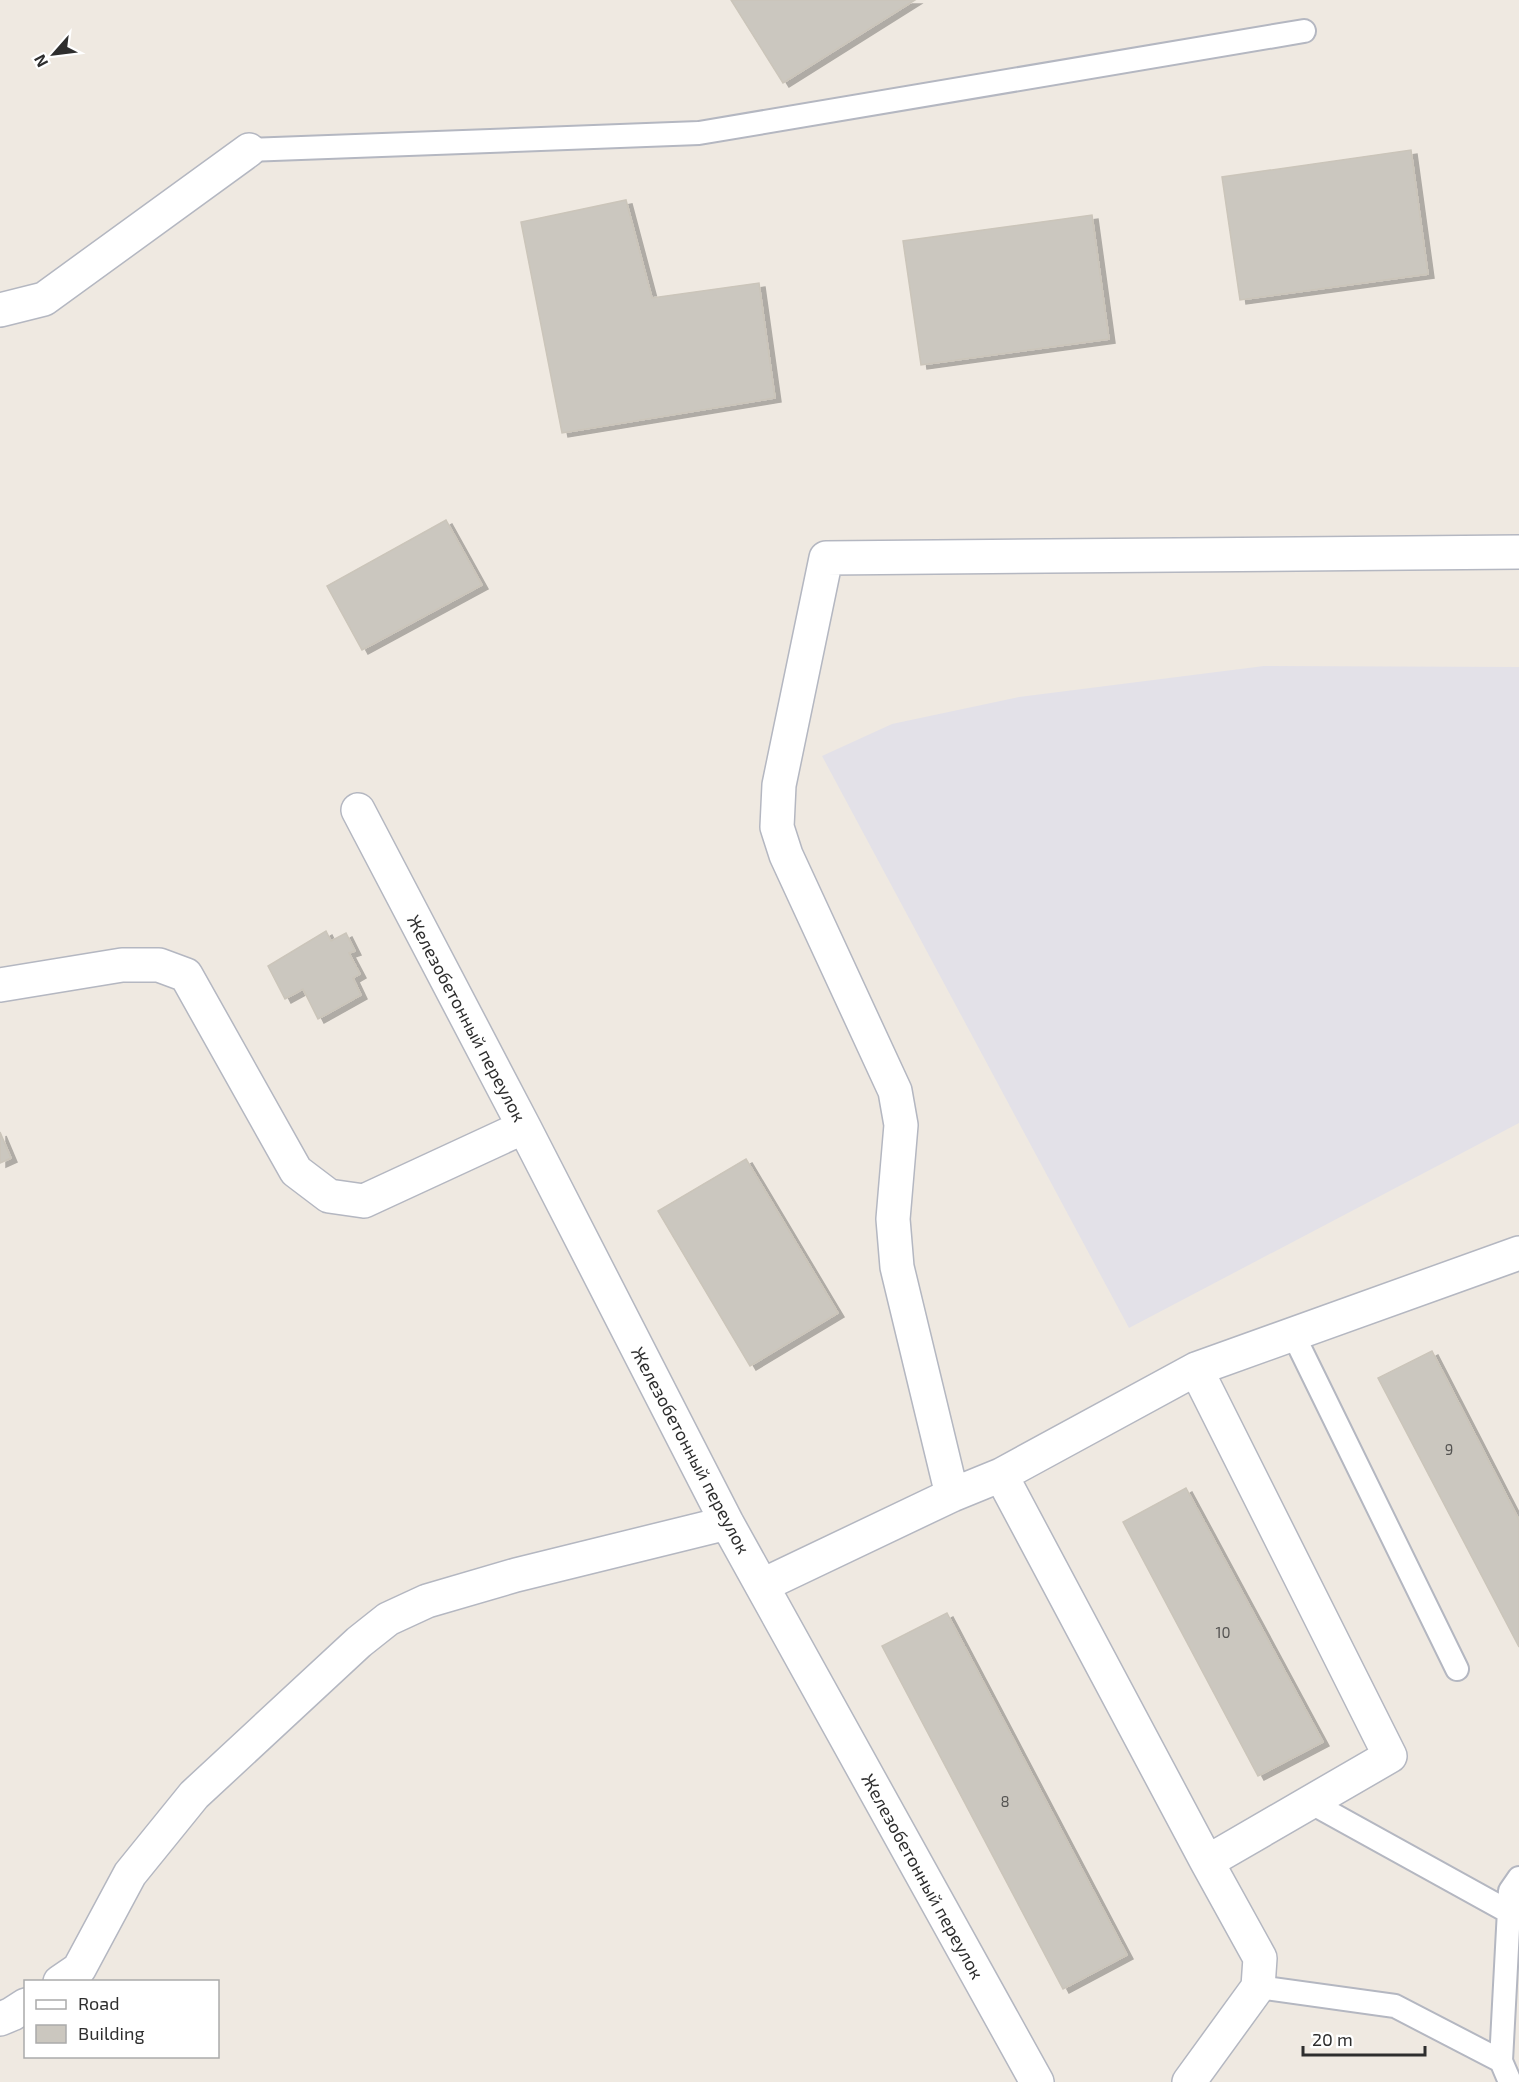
<svg xmlns="http://www.w3.org/2000/svg" width="1519" height="2082" font-family="'Exo 2',sans-serif">
<style>
.industrial{fill:#e3e1e8}
.building{fill:#cbc7bf;stroke:#cbc5ba;stroke-width:1.5;filter:url(#shadow)}
.lines{fill:none;stroke-linecap:round;stroke-linejoin:round}
.service-casing{stroke:#b4b7c1;stroke-width:26}
.minor-casing{stroke:#b4b7c1;stroke-width:36}
.service{stroke:#fff;stroke-width:22}
.minor{stroke:#fff;stroke-width:33}
.labels{text-anchor:middle;dominant-baseline:central;stroke-width:4.5;stroke-linejoin:round;paint-order:stroke}
.number-label{font-size:15px;fill:#555452}
.street-label{font-size:18px;fill:#2e2e2e;stroke:#fff}
</style>
<defs>
<filter id="shadow"><feDropShadow dx="6" dy="4" stdDeviation="0" flood-color="#0004"/></filter>
</defs>
<rect width="100%" height="100%" fill="#efe9e1"/>
<path class="industrial" d="M1264,666L1519,667V1123L1129,1328L822,756L892,724L1019,697Z"/>
<path class="building" d="M731,0H915L783,83Z
M1411,150L1428,274L1240,300L1222,177Z
M626,200L652,298L759,283L775,398L562,433L521,222Z
M1092,215L1109,339L921,365L903,241Z
M446,520L482,585L362,650L327,586Z
M326,931L331,941L346,933L355,951L349,953L360,974L353,978L361,995L318,1019L303,989L285,999L268,966Z
M0,1132L11,1158L0,1163Z
M746,1159L838,1313L750,1366L658,1211Z
M1432,1351L1519,1520V1647L1378,1378Z
M1186,1488L1323,1742L1258,1776L1123,1522Z
M947,1613L1127,1955L1063,1989L882,1646Z"/>
<g class="lines">
<defs>
<path id="service" d="M249,150L699,133L1304,31
M1293,1334L1457,1669
M1310,1802L1509,1912
M1258,1987L1395,2006L1501,2061
M1510,2082L1501,2061L1510,1891L1519,1878"/>
<path id="minor" d="M0,310L44,299L249,150
M358,810L524,1127L727,1523L1037,2082
M0,985L122,965H159L186,975L296,1171L329,1196L364,1201L524,1127
M1196,1369L1390,1756L1207,1862
M1001,1475L1207,1862L1260,1958L1258,1987L1189,2082
M952,1495L897,1267L893,1219L901,1125L895,1091L786,855L777,827L779,785L826,558L1519,552
M763,1585L952,1495L1001,1475L1196,1369L1519,1253
M60,1982L79,1969L130,1874L194,1795L359,1642L388,1619L427,1601L516,1575L727,1523
M0,2019L12,2014L26,2005"/>
</defs>
<use href="#service" class="service-casing"/>
<use href="#minor" class="minor-casing"/>
<use href="#service" class="service"/>
<use href="#minor" class="minor"/>
</g>
<g class="labels">
<g class="number-label">
<text x="1449" y="1449">9</text>
<text x="1223" y="1632">10</text>
<text x="1005" y="1801">8</text>
</g>
<g class="street-label">
<text transform="translate(467 1018) rotate(62)">Железобетонный переулок</text>
<text transform="translate(691 1450) rotate(62)">Железобетонный переулок</text>
<text transform="translate(923 1876) rotate(61)">Железобетонный переулок</text>
</g>
</g>
<rect x="24" y="1980" width="195" height="78" fill="#ffffff" stroke="#ababab" stroke-width="1.5"/>
<rect x="36" y="2000" width="30" height="9" fill="#ffffff" stroke="#ababab" stroke-width="1.5"/>
<text x="78" y="2010" font-size="18" fill="#2e2e2e">Road</text>
<rect x="36" y="2025" width="30" height="18" fill="#cbc7bf" stroke="#ababab" stroke-width="1.5"/>
<text x="78" y="2040" font-size="18" fill="#2e2e2e">Building</text>
<g transform="translate(54 54) rotate(242)" stroke="#ffffff" stroke-width="4.5" paint-order="stroke">
<path d="M0-4.5L10 22L0 15L-10 22Z" fill="#2e2e2e"/>
<text y="-9" font-size="16" font-weight="bold" text-anchor="middle" fill="#2e2e2e">N</text>
</g>
<path d="M1303 2046v9h122v-9" fill="none" stroke="#2e2e2e" stroke-width="3"/>
<text x="1312" y="2046" font-size="18" fill="#2e2e2e" stroke="#ffffff" stroke-width="4.5" paint-order="stroke">20 m</text>
</svg>
